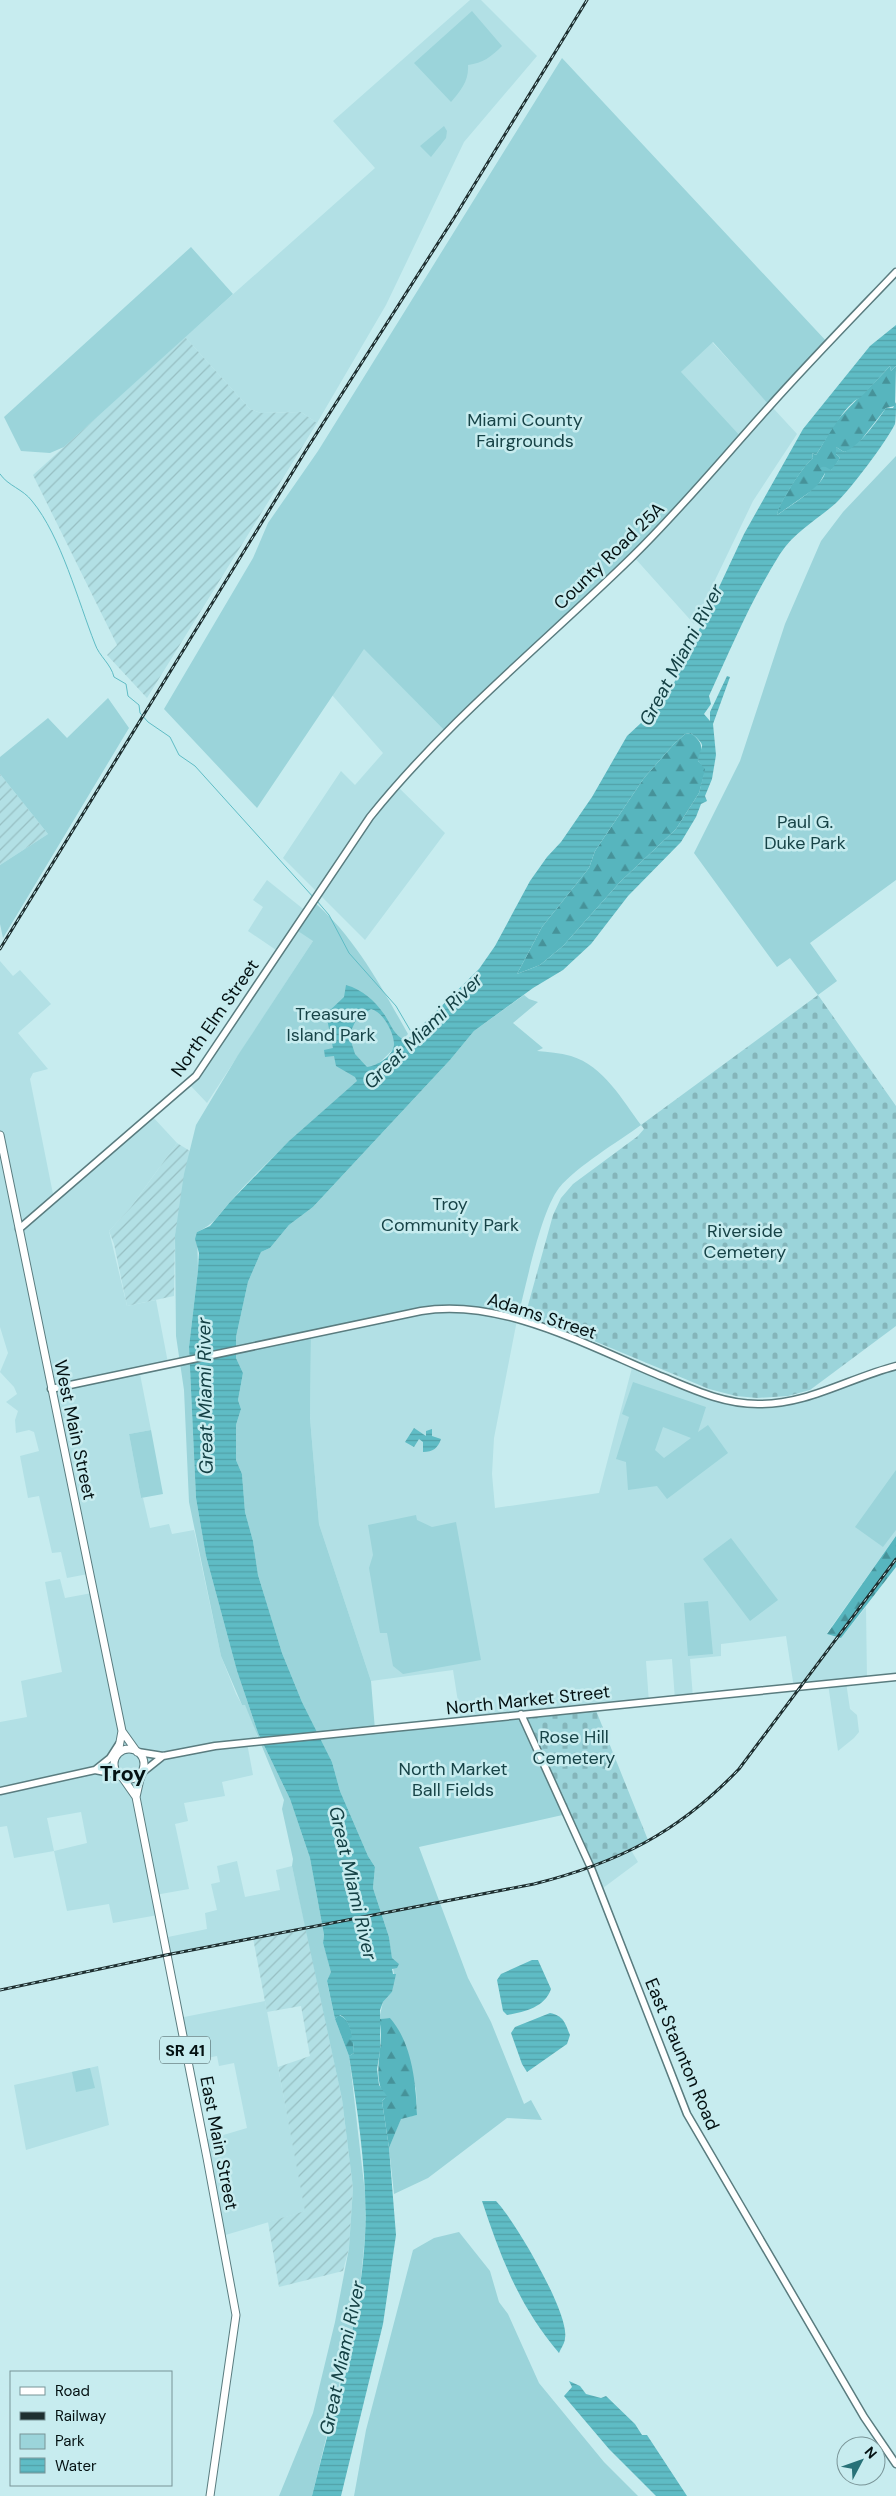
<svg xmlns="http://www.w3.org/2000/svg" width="896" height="2496" font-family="'DM Sans',sans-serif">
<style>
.built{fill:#b2e0e5;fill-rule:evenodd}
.industrial{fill:url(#industrial-furrows)}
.green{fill:#9bd4da;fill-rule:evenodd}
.forest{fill:url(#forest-firs)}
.cemetery{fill:url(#cemetery-stones)}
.water{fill:url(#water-rules);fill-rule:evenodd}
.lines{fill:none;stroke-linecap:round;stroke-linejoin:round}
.stream{stroke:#5fbcc5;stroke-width:1}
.secondary-casing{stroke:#5a7c7f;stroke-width:9}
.primary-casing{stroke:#5a7c7f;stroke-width:9}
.secondary{stroke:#fff;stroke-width:6}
.primary{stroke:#fff;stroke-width:7}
.rail-casing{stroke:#1e2f30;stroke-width:3}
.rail{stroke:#c7ecef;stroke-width:1;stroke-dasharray:4;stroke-linecap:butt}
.labels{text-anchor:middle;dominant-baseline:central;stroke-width:5;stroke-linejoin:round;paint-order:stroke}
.shield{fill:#c7ecef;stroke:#3e5354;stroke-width:1}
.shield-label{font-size:16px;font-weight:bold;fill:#041112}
.park-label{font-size:18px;fill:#174347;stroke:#c7ecef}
.street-label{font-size:18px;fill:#041112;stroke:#c7ecef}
.water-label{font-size:19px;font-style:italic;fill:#144044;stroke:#c7ecef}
.district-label{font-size:22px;font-weight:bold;fill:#041112;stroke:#c7ecef}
</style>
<defs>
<pattern id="industrial-furrows" width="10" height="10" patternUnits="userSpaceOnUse" patternTransform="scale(1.25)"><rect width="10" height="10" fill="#b2e0e5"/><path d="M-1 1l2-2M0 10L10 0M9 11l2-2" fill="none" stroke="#97bfc3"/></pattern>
<pattern id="forest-firs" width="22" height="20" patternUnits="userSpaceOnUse" patternTransform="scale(1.25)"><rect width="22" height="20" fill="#57b5be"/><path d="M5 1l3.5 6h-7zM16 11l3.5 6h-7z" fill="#469299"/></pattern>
<pattern id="cemetery-stones" width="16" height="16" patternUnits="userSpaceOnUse" patternTransform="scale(1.25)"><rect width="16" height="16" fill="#9bd4da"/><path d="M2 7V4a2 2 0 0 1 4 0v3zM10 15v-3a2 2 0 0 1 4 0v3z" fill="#84b5ba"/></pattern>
<pattern id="water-rules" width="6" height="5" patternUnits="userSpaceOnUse" patternTransform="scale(1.25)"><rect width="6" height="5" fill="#5fbcc5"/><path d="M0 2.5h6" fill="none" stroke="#51a1a8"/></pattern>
</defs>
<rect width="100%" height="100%" fill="#c7ecef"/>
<path class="built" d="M470,0H481L537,56L464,142L386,305L317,423L301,412L261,413L250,409L185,337L375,168L333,121Z
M712,342L797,434L753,501L694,624L633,556L681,372Z
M364,648L446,732L396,785L445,833L365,940L283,858L341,771L355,785L383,753L332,695Z
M267,880L307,912L313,941L207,1103L189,1084L279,952L248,931L263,907L253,900Z
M0,961L13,976L20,970L51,1004L18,1033L48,1069L33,1073L30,1079L54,1199L152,1116L177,1143L131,1207L109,1231L127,1306L156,1300L168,1363L139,1369L151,1430L129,1434L141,1498H143L150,1528L169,1524L172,1534L194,1530L221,1656L236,1694L242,1705H245L252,1718L259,1742L247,1743L253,1775L222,1782L225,1796L184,1803L188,1821L175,1824L189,1889L155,1895L158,1915L113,1923L109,1904L67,1911L54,1851L14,1858L7,1826L0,1827V1722L27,1717L21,1681L62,1672L45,1582L60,1579L65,1598L92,1593L88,1574L67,1578L61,1552L52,1553L39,1496L28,1498L20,1456L39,1451L34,1432L29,1430L16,1433L15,1420L18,1411L6,1402L17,1394L14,1387L0,1372L8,1353L0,1327ZM81,1812L87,1843L54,1851L47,1818Z
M455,1308L517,1320L494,1438L492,1474L495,1508L599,1493L633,1364L716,1398L778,1404L896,1366V1536L827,1633L841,1638L866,1607L867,1680L846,1682L850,1709L857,1715L859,1732L854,1738L838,1751L828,1684L794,1688L786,1636L721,1644V1656L690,1659L693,1698L675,1700L672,1659L646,1661L649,1703L461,1721L453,1670L371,1681L319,1524L310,1418L311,1334L421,1311Z
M631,1850L638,1862L599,1891L591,1868Z
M237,1861L245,1897L280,1890L276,1870L292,1866L306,1929L166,1955L163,1938L207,1929L205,1913L217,1910L211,1884L220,1882L217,1866Z
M265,2001L306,2211L222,2236L203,2141L247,2128L234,2063L219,2066L217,2056L188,2062L179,2018Z
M98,2066L109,2125L26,2150L14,2085Z"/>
<path class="industrial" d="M185,337L250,409L261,413L301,412L317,423L147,698L107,655L117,645L33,475Z
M0,774L48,834L0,865Z
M177,1143L190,1151L175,1235L174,1296L127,1306L114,1244L109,1231L131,1207Z
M306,1929L342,2099L353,2188L349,2248L343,2271L279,2287L268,2222L305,2211L278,2067L310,2056L301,2006L267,2012L253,1938Z"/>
<path class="green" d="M472,11L502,46C491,57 483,63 468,65C469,81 461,90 451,102L414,63Z
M562,58L828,343L770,406L713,342L681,372L742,438L685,502L446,732L364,649L257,808L164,709L253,558L268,523L318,451Z
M444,126L447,131L446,138L431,157L420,146Z
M191,247L233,294L64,447L50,453L21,451L4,417Z
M896,456V880L810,943L837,981L818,995L790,958L777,967L694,853L740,761L785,624L821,541L843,512Z
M108,698L129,728L3,938L0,924V865L48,834L0,774V757L48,718L67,738Z
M314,902C355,937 382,988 408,1034C372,1074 328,1105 289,1142C269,1161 248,1181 230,1202C218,1215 215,1224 197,1232L198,1270L189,1347L196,1498L206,1556L237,1671L258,1733L290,1799L310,1858L324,1935L323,1943L332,1972L327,1982L335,2019L349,2056L351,2071L365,2193V2236L359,2298L352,2332L312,2496H279L313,2413L335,2322L349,2248L353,2188L342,2099L292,1866L293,1859L282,1809L284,1800L245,1705H242L221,1656L189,1502L184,1390L176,1336L175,1235L184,1174L196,1125L238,1055L313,941L295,929Z
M524,995L529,999L538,1002L513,1023L543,1048L537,1051C548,1052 560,1053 571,1056C604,1066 622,1100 641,1125C618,1142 577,1166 559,1188C540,1213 526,1287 517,1320L507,1317L437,1309L311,1334L310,1418L319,1524L371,1681L375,1730L521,1714L567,1814L419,1847L468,1978L491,2022L524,2104L531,2100L542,2120L507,2118L428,2178L394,2194L389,2148L401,2118L417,2115L416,2089L390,2018L379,2019L383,2002L392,1992L394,1975L389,1937L373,1888L375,1867L368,1856L340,1791L332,1762L302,1702L282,1653L258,1575L253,1541L245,1512L242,1474L236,1460V1425L241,1409L238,1400L243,1373L236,1358V1337L248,1282L261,1252L270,1248L289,1225L313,1207L450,1060L474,1031Z
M633,1382L706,1407L698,1432L708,1425L728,1453L667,1499L657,1486L628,1490L626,1462L616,1459L629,1417L622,1414ZM663,1427L691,1438L664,1458L655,1450Z
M151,1430L163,1494L141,1498L129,1434Z
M896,1470V1530L883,1547L855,1527Z
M416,1515L417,1520L432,1527L456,1522L481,1660L403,1674L393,1666L387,1633H380L369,1568L373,1555L368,1525Z
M731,1538L778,1600L750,1621L703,1559Z
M708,1601L713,1654L688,1656L684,1603Z
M90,2068L95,2088L76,2092L72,2072Z
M459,2232L490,2271L499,2302L508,2314L539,2383L604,2462L638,2496H354L366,2430L413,2250L434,2238Z"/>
<path class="forest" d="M890,366L891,371L896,366L895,406L886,408L854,449L844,452L836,447V454L840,458L833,469L825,473L817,487L777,515C777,506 804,464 813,458L812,453L816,455C823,445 829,431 836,422C853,402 873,385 890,366Z
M691,733C702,742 704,747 698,761L706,768L699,793L676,829L620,882L563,946L540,965L517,974L542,927L589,868L595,851L644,778L674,744L685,734Z
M896,1536V1567L841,1638L827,1634Z
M339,2015C353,2021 353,2040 354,2053L349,2056L335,2019Z
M390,2018C412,2043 416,2083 417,2115L401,2119L389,2148L382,2101L385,2098C370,2071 386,2047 379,2019Z"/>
<path class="cemetery" d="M818,995L896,1106V1326L810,1390L788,1396L757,1398L736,1396L709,1389L575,1333L531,1318L527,1309L553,1215L561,1198L573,1184L638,1136L644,1129L641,1125Z
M595,1708L648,1840L591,1868L521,1714Z"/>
<path class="water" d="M896,325V366L891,371L890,366L860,398C846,402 825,442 816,455L812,453L813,458C805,463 778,505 777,515C787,508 823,486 825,473L820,468L824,466L831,470L840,458L836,454V447L844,452C859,447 877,421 886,408H893L896,402C896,408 896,418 895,424C886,442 851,489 836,503C817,520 795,531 780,554C752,598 731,648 709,696L711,704L704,714L710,721V712L727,676L730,677L713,724L716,755L712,779L705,796L707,801L701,804L696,817L681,842L628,896L591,944L563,970L533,988L474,1031L450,1060L313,1207L289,1225L270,1248L261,1252L248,1282L236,1337V1358L243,1373L238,1400L241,1409L236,1425V1460L242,1474L245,1512L253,1541L258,1575L282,1653L302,1702L332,1762L340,1791L368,1856L375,1867L373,1888L389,1937L392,1958L399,1964L397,1968L392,1969L393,1974H396L392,1992L383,2002L380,2010V2051L377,2069L379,2085L387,2096L382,2101L389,2148L396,2235L383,2324L341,2496H312C333,2411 360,2325 365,2237C368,2179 358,2113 349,2056L354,2053L353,2042L349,2039L352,2037C351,2029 347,2018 340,2015L335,2019L327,1981L331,1972L323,1943L324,1935L310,1858L290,1799L258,1733L237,1671L206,1556L196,1498L189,1347L198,1270L199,1253L195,1239L197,1232L210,1226L230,1202L289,1141L357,1081L355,1077L336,1066L334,1056L325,1057L324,1050L333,1048L326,1014L344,997L346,985C363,990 374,1000 384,1014C391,1024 393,1035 406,1041L479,969L495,946L530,881L547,857L561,842L592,797L627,736L655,710L674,683L744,534L803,429L870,346ZM691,733C709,748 700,744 698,761L705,769L699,793L676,829L620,882L563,946L540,965L517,974L542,927L589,868L595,851L644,778L674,744L685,734ZM371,1009C383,1012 393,1031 394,1043C395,1055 377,1066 367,1067L355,1054L349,1035L356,1020Z
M414,1428L426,1436V1431L432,1429V1436L441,1439C438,1448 433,1452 423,1452V1442L419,1439L414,1447L405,1442Z
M532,1960H538L551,1989C545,2007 525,2012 507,2015L503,2011L497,1980L501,1974Z
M550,2013C564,2016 565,2023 570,2035L567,2044L527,2072L522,2064L511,2033L515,2027Z
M482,2201H496C514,2219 570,2314 565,2338C565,2343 561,2348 559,2353C519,2306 501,2258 482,2201Z
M569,2381L580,2386L586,2394L601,2398L606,2396L635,2424L642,2435H647L687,2496H656L609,2449L564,2396L572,2387Z"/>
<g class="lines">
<path class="stream" d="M0,474C8,486 23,489 32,501C61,536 78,601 95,644C99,656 111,664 114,677L126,684L128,696L139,705L140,713L148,722L170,737L179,755L195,766L314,898
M317,901L329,915L349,953L396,1006L413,1035"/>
<defs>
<path id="secondary" d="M19,1229L196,1076L370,817C447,721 544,643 632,557C680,510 723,458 768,408C809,362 853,317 896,272
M51,1389L421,1311C501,1297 590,1347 663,1377C694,1390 724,1404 758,1404C807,1405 849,1378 896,1366
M521,1714L591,1868L687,2114L864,2417L896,2464
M138,1752L163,1756L215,1746L896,1677
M95,1770L110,1758L119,1744
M140,1779L143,1772L163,1756
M0,1791L95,1770L120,1775"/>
<path id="primary" d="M0,1135L122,1731L118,1753
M122,1731L137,1752
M114 1764a15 15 0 1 1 30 0a15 15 0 1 1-30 0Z
M139,1775L140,1779L136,1797L207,2158L236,2315L210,2496
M122,1777L136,1797"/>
</defs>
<use href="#secondary" class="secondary-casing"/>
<use href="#primary" class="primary-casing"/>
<use href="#secondary" class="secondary"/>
<use href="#primary" class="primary"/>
<defs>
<path id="rail" d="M0,949L308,447L454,218L587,0
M0,1990L166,1955L534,1884C618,1863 679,1832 739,1769L896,1559"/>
</defs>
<use href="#rail" class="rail-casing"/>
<use href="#rail" class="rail"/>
</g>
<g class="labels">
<rect class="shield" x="160" y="2036.5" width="50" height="27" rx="4"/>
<g class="shield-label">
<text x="185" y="2050">SR 41</text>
</g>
<g class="park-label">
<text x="525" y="420">Miami County<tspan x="525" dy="21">Fairgrounds</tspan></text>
<text x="805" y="822">Paul G.<tspan x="805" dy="21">Duke Park</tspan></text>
<text x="331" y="1014">Treasure<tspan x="331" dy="21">Island Park</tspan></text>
<text x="450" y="1204">Troy<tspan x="450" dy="21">Community Park</tspan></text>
<text x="745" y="1231">Riverside<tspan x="745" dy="21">Cemetery</tspan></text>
<text x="574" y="1737">Rose Hill<tspan x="574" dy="21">Cemetery</tspan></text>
<text x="453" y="1769">North Market<tspan x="453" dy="21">Ball Fields</tspan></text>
</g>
<g class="street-label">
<text transform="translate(609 556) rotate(-44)">County Road 25A</text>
<text transform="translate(215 1018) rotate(-55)">North Elm Street</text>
<text transform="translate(542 1316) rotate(18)">Adams Street</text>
<text transform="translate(75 1430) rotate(78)">West Main Street</text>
<text transform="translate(528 1700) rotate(-6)">North Market Street</text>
<text transform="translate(682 2054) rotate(67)">East Staunton Road</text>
<text transform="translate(219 2143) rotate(79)">East Main Street</text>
</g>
<g class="water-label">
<text transform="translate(681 655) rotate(-62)">Great Miami River</text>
<text transform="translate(423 1031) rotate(-44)">Great Miami River</text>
<text transform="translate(205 1396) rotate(-91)">Great Miami River</text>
<text transform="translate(353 1883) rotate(77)">Great Miami River</text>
<text transform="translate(342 2358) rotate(-78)">Great Miami River</text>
</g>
<g class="district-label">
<text x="123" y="1773">Troy</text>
</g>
</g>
<rect x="10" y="2371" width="162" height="115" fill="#c7ecef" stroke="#799497"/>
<rect x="20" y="2387" width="25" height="8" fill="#ffffff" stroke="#799497"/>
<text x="55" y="2396" font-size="15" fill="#041112">Road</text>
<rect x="20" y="2412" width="25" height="8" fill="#1e2f30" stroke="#799497"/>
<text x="55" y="2421" font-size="15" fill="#041112">Railway</text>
<rect x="20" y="2434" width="25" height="15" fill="#9bd4da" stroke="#799497"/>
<text x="55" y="2446" font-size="15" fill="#041112">Park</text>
<rect x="20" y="2458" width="25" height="15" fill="url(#water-rules)" stroke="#799497"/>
<text x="55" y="2471" font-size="15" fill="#041112">Water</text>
<g transform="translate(861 2461) rotate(49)"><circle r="24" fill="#c7ecef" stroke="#799497"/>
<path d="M0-4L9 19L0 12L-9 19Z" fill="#287278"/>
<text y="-8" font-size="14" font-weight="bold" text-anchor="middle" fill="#041112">N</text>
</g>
</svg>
